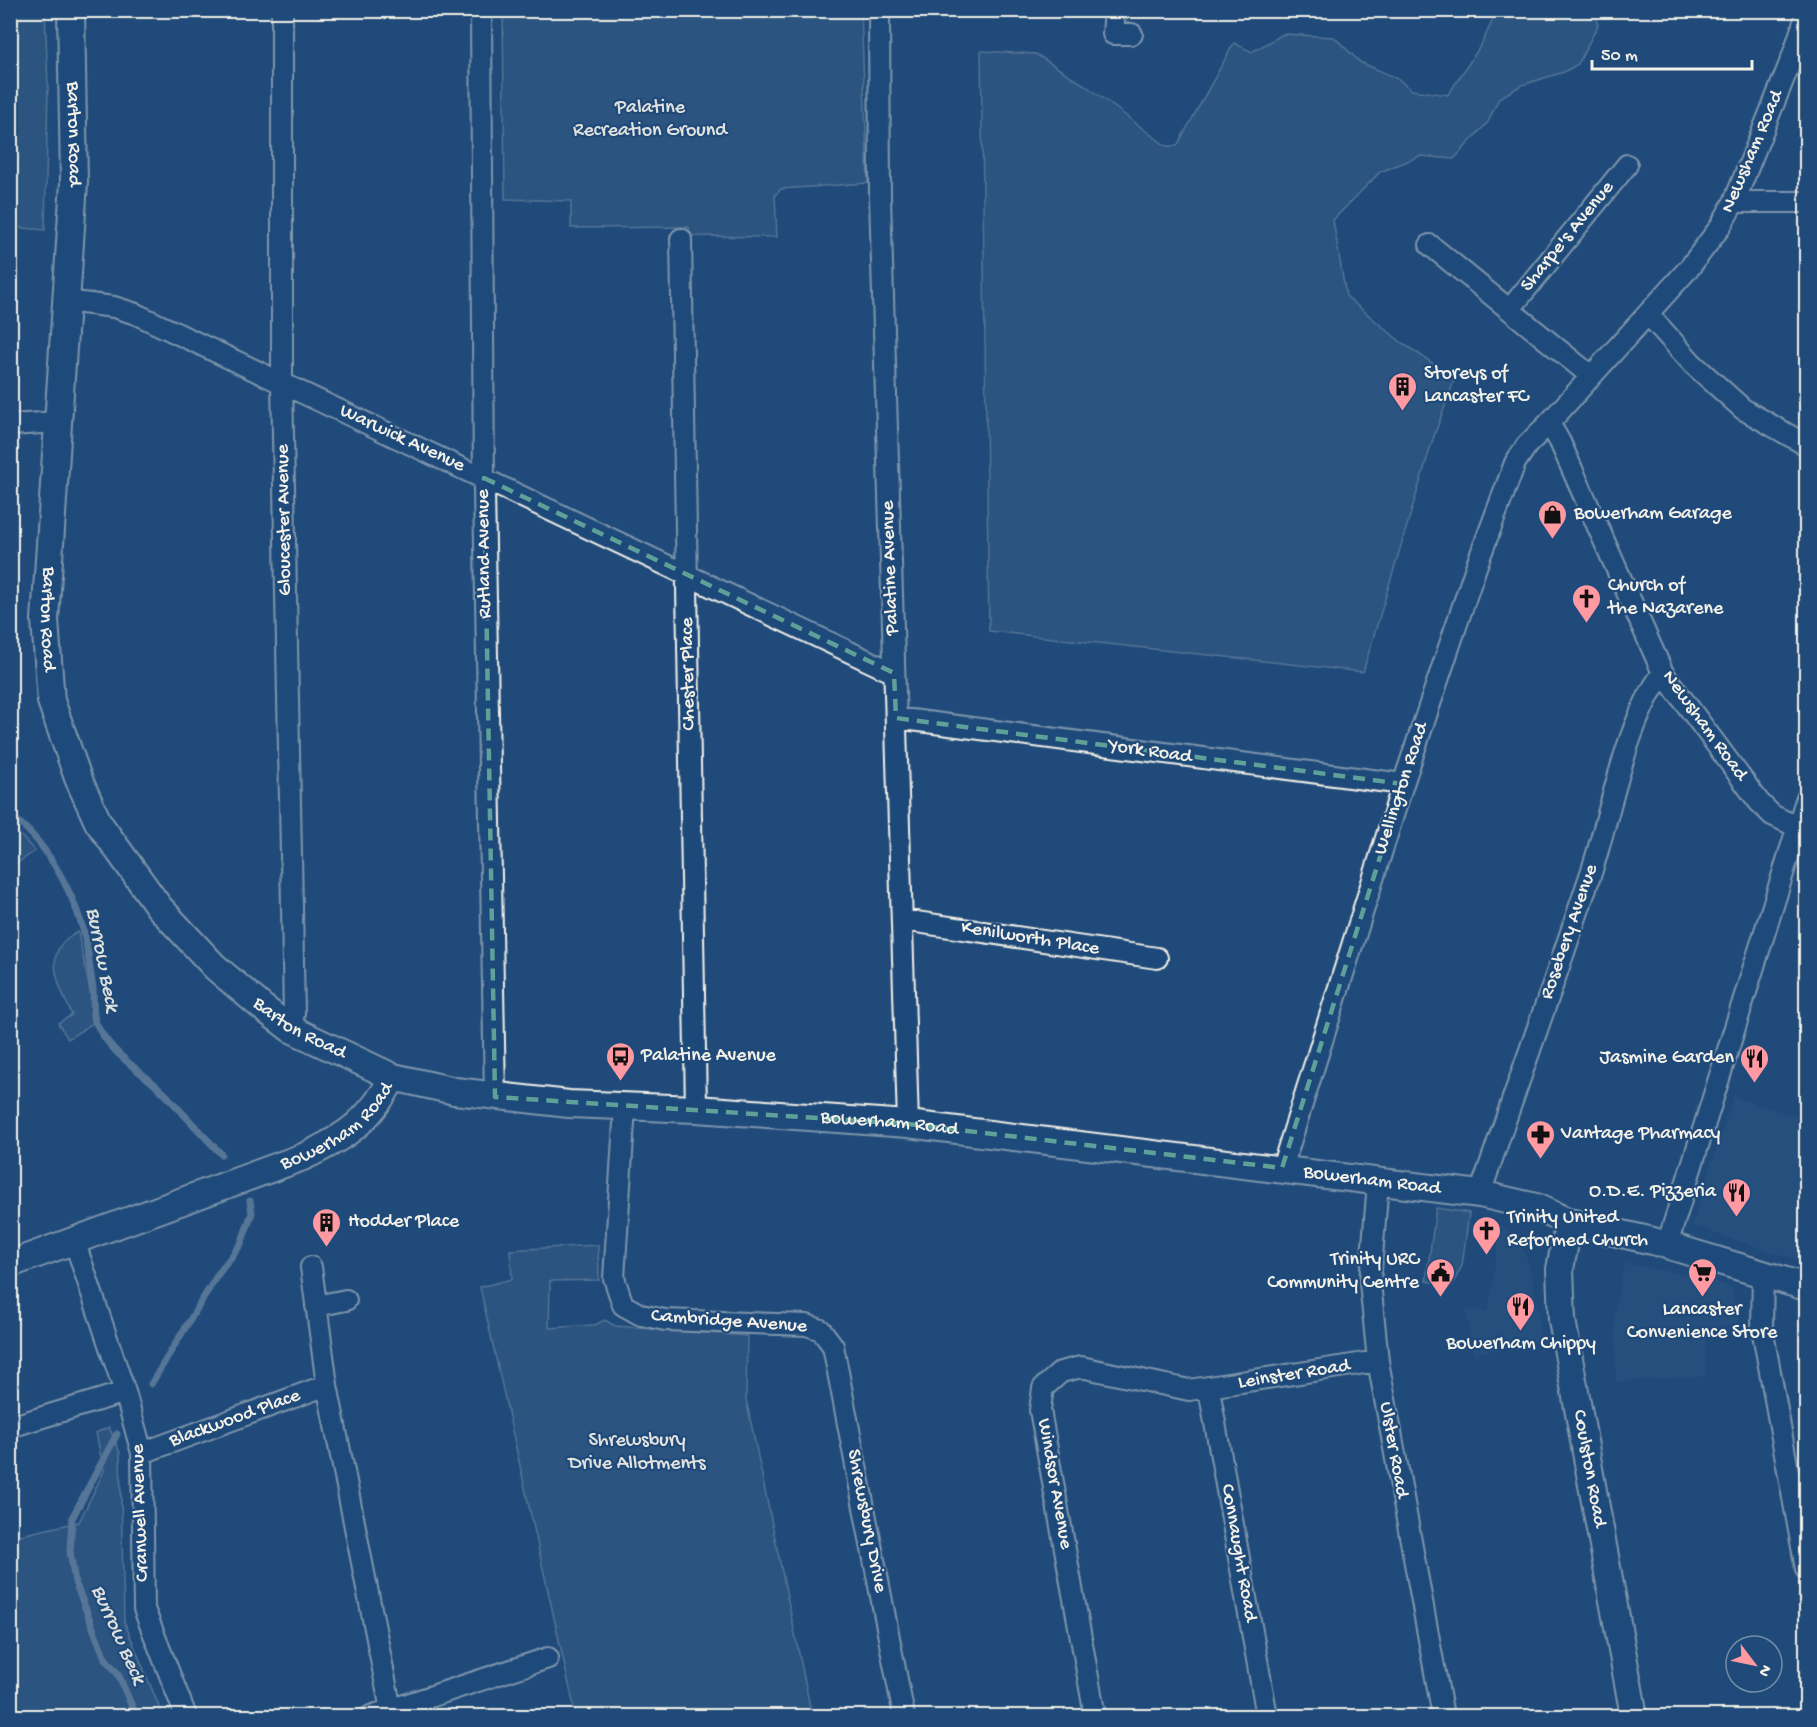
<svg xmlns="http://www.w3.org/2000/svg" width="1817" height="1727" font-family="'Gochi Hand',sans-serif">
<style>
.built{fill:#2d5581}
.green{fill:#3a5f88;stroke:#97a8b8;stroke-width:1.5}
.lines{fill:none;stroke-linecap:round;stroke-linejoin:round}
.stream{stroke:#9cacbb;stroke-width:7}
.minor-casing{stroke:#f4f1e8;stroke-width:24}
.tertiary-casing{stroke:#f4f1e8;stroke-width:30}
.minor{stroke:#1f4a7a;stroke-width:20}
.tertiary{stroke:#1f4a7a;stroke-width:26}
.marked{fill:none;stroke:#5fa199;stroke-width:4.5;stroke-dasharray:12 8;stroke-linejoin:round}
.labels{text-anchor:middle;dominant-baseline:central;stroke-width:4.5;stroke-linejoin:round;paint-order:stroke}
.park-label{font-size:20px;fill:#e1e2de;stroke:#1f4a7a}
.street-label{font-size:20px;fill:#f4f1e8;stroke:#1f4a7a}
.poi-label{font-size:20px;fill:#f4f1e8;stroke:#1f4a7a;text-anchor:start}
.water-label{font-size:21px;font-style:italic;fill:#dee0dd;stroke:#1f4a7a}
</style>
<rect width="100%" height="100%" fill="#1f4a7a"/>
<filter id="ink" filterUnits="userSpaceOnUse"><feTurbulence type="fractalNoise" baseFrequency=".0167" numOctaves="2"/><feDisplacementMap in="SourceGraphic" scale="12" xChannelSelector="R" yChannelSelector="G"/><feConvolveMatrix kernelMatrix="1 2 1 2 8 2 1 2 1" color-interpolation-filters="sRGB"/></filter>
<g filter="url(#ink)">
<path class="built" d="M1733,1096L1806,1120V1263L1692,1226Z
M1501,1224L1520,1243L1531,1269L1542,1341L1473,1354L1466,1309L1488,1311Z
M1625,1263L1715,1281L1732,1288L1739,1324L1706,1328V1376L1616,1382L1615,1308Z"/>
<path class="green" d="M10,11H45L48,86L45,230L11,227Z
M503,11H861L868,183L781,189L775,195L777,237L690,236L689,227L571,228V201L505,199Z
M1497,11H1594L1598,25L1578,64L1564,72L1522,85L1499,98L1488,122L1454,159L1420,156L1380,172L1333,220L1346,296L1402,343L1455,378L1433,439L1363,672L989,631L981,51L1036,54L1085,85L1166,146H1177L1234,43L1252,52L1283,34L1334,37L1360,62L1398,79L1412,90L1448,95L1481,45Z
M10,824L35,851L11,867H10Z
M78,932L92,1001L90,1014L93,1023L68,1039L58,1023L72,1015C59,985 39,949 78,932Z
M1436,1208L1469,1213L1462,1266L1452,1285L1426,1281Z
M598,1245L599,1280L550,1281L549,1328L595,1325L605,1320L615,1326L747,1336L746,1399L812,1716H576L480,1287L512,1279L510,1250Z
M109,1427L120,1453L124,1621L163,1716H11V1537L79,1522L104,1471L96,1433Z"/>
<g class="lines">
<path class="stream" d="M10,815C45,840 71,888 83,929C88,946 89,965 92,982C95,994 91,1013 96,1023C111,1056 144,1072 168,1097C185,1116 203,1135 221,1154
M151,1384L218,1274L241,1244L252,1213L250,1201
M117,1434L72,1518L70,1551L75,1582L105,1658L118,1674L136,1716"/>
<defs>
<path id="minor" d="M282,10V382L294,1013L291,1029
M481,10L484,490L495,1097
M879,10L880,197L908,1124
M1115,10L1113,34H1132
M1734,202H1806
M681,239L696,1109
M1430,245L1591,376
M66,301L114,307L136,314L894,673
M1510,309L1627,165
M1648,314L1693,364L1743,409L1806,445
M10,425L58,422
M896,718L1403,784
M1797,827L1772,815L1759,802L1663,673L1560,442L1549,423L1690,267L1720,227L1734,202L1792,58L1806,16
M903,920L1157,958
M625,1107L614,1278L623,1305L641,1315L665,1320L807,1325L821,1330L833,1346L904,1716
M1282,1168L1403,784L1476,567L1515,463L1527,445L1549,423
M1378,1182L1370,1282L1378,1361L1443,1716
M1480,1194C1517,1085 1556,978 1592,870C1611,811 1626,722 1663,673
M74,1240L125,1392L142,1453L144,1609L186,1716
M1667,1245L1806,800
M311,1267L327,1385L391,1710
M1763,1272L1762,1328L1806,1569
M316,1306L346,1300
M1209,1389L1267,1716
M10,1427L125,1392
M142,1453L327,1385
M371,1716L548,1658
M1095,1716L1040,1410L1043,1388L1061,1372L1081,1367L1189,1390L1378,1361"/>
<g id="tertiary">
<path id="s1" d="M71,10L74,182L45,620L51,701L78,778L98,822L159,907L215,967L262,1007L291,1029L393,1077L455,1091L569,1104L696,1109L908,1124L1480,1194L1536,1207L1569,1222L1653,1241L1806,1287"/>
<path id="s2" d="M1569,1222L1560,1269L1562,1320L1634,1716"/>
<path id="s3" d="M10,1264L303,1157C346,1137 371,1120 393,1077"/>
</g>
</defs>
<use href="#minor" class="minor-casing"/>
<use href="#tertiary" class="tertiary-casing"/>
<use href="#minor" class="minor"/>
<use href="#tertiary" class="tertiary"/>
</g>
</g>
<path d="M0 0H1817V1727H0ZM484,478L894,673L896,718L1403,784L1282,1168L908,1124L495,1097Z" fill="#1f4a7a" fill-opacity=".55" fill-rule="evenodd"/>
<path class="marked" d="M484,478L894,673L896,718L1403,784L1282,1168L908,1124L495,1097Z"/>
<defs>
<symbol id="building-pin" viewBox="-11 -11 22 30"><path d="M0 17L-7.5 6A9.5 9.5 0 1 1 7.5 6Z" fill="#ff9aa2" stroke="#1f4a7a"/><path d="M-4-6H4V6H1V3H-1V6H-4ZM-2.5-4.3h1.7v1.8h-1.7ZM.8-4.3h1.7v1.8H.8ZM-2.5-1h1.7V.8h-1.7ZM.8-1h1.7V.8H.8Z" fill="#111"/></symbol>
<symbol id="shop-pin" viewBox="-11 -11 22 30"><path d="M0 17L-7.5 6A9.5 9.5 0 1 1 7.5 6Z" fill="#ff9aa2" stroke="#1f4a7a"/><path d="M-5-2.5h2.3a2.7 3.5 0 0 1 5.4 0H5L5.5 6h-11ZM-1.5-2.5h3a1.5 2.3 0 0 0-3 0Z" fill="#111"/></symbol>
<symbol id="church-pin" viewBox="-11 -11 22 30"><path d="M0 17L-7.5 6A9.5 9.5 0 1 1 7.5 6Z" fill="#ff9aa2" stroke="#1f4a7a"/><path d="M-1.2-6h2.4v3.5h3.3v2.4h-3.3V6h-2.4V-.1h-3.3v-2.4h3.3Z" fill="#111"/></symbol>
<symbol id="bus-pin" viewBox="-11 -11 22 30"><path d="M0 17L-7.5 6A9.5 9.5 0 1 1 7.5 6Z" fill="#ff9aa2" stroke="#1f4a7a"/><path d="M-5-6H5V4H4V6H2V4H-2V6H-4V4H-5ZM-3.5-4V0h7V-4ZM-3.5 1.2v1.5H-2V1.2ZM2 1.2v1.5H3.5V1.2Z" fill="#111"/></symbol>
<symbol id="restaurant-pin" viewBox="-11 -11 22 30"><path d="M0 17L-7.5 6A9.5 9.5 0 1 1 7.5 6Z" fill="#ff9aa2" stroke="#1f4a7a"/><path d="M-5-6h1v4h1v-4h1v4h1v-4h1v5L-1.5 .5V6h-2V.5L-5-1ZM5-6V6H3V1.5H1.5Q1.5-4 5-6Z" fill="#111"/></symbol>
<symbol id="pharmacy-pin" viewBox="-11 -11 22 30"><path d="M0 17L-7.5 6A9.5 9.5 0 1 1 7.5 6Z" fill="#ff9aa2" stroke="#1f4a7a"/><path d="M-2-6h4v4h4v4h-4v4h-4v-4h-4v-4h4Z" fill="#111"/></symbol>
<symbol id="civic-pin" viewBox="-11 -11 22 30"><path d="M0 17L-7.5 6A9.5 9.5 0 1 1 7.5 6Z" fill="#ff9aa2" stroke="#1f4a7a"/><path d="M-.6-6.5H3V-4.5H.6V-3L4-1V1h2V6H-6V1h2V-1L-.6-3ZM-1.2 2.5V6h2.4V2.5Z" fill="#111"/></symbol>
<symbol id="supermarket-pin" viewBox="-11 -11 22 30"><path d="M0 17L-7.5 6A9.5 9.5 0 1 1 7.5 6Z" fill="#ff9aa2" stroke="#1f4a7a"/><path d="M-6-5.5h2.5l.6 2H6L4.5 2H-2.5L-4.4-4H-6ZM-1.5 3.2a1.3 1.3 0 1 0 .1 0ZM3 3.2a1.3 1.3 0 1 0 .1 0Z" fill="#111"/></symbol>
</defs>
<g fill-rule="evenodd">
<use href="#building-pin" x="1386" y="370" width="33" height="45"/>
<use href="#shop-pin" x="1536" y="498" width="33" height="45"/>
<use href="#church-pin" x="1570" y="582" width="33" height="45"/>
<use href="#bus-pin" x="604" y="1040" width="33" height="45"/>
<use href="#restaurant-pin" x="1738" y="1042" width="33" height="45"/>
<use href="#pharmacy-pin" x="1524" y="1118" width="33" height="45"/>
<use href="#restaurant-pin" x="1720" y="1176" width="33" height="45"/>
<use href="#building-pin" x="310" y="1206" width="33" height="45"/>
<use href="#church-pin" x="1470" y="1214" width="33" height="45"/>
<use href="#civic-pin" x="1424" y="1256" width="33" height="45"/>
<use href="#supermarket-pin" x="1686" y="1256" width="33" height="45"/>
<use href="#restaurant-pin" x="1504" y="1290" width="33" height="45"/>
</g>
<g class="labels">
<g class="park-label">
<text x="650" y="108">Palatine<tspan x="650" dy="23">Recreation Ground</tspan></text>
<text x="637" y="1441">Shrewsbury<tspan x="637" dy="23">Drive Allotments</tspan></text>
</g>
<g class="street-label">
<text stroke="none"><textPath href="#s1" startOffset="124">Barton Road</textPath></text>
<text transform="translate(1753 152) rotate(-67)">Newsham Road</text>
<text transform="translate(1568 237) rotate(-51)">Sharpe's Avenue</text>
<text transform="translate(402 439) rotate(25)">Warwick Avenue</text>
<text transform="translate(285 520) rotate(-91)">Gloucester Avenue</text>
<text transform="translate(485 554) rotate(-91)">Rutland Avenue</text>
<text transform="translate(891 568) rotate(-92)">Palatine Avenue</text>
<text stroke="none"><textPath href="#s1" startOffset="610">Barton Road</textPath></text>
<text transform="translate(689 674) rotate(-91)">Chester Place</text>
<text transform="translate(1704 726) rotate(54)">Newsham Road</text>
<text transform="translate(1150 752) rotate(8)">York Road</text>
<text transform="translate(1402 789) rotate(-72)">Wellington Road</text>
<text transform="translate(1570 932) rotate(-71)">Rosebery Avenue</text>
<text transform="translate(1030 939) rotate(9)">Kenilworth Place</text>
<text stroke="none"><textPath href="#s1" startOffset="1114">Barton Road</textPath></text>
<text stroke="none"><textPath href="#s3" startOffset="358">Bowerham Road</textPath></text>
<text stroke="none"><textPath href="#s1" startOffset="1719">Bowerham Road</textPath></text>
<text stroke="none"><textPath href="#s1" startOffset="2205">Bowerham Road</textPath></text>
<text transform="translate(729 1322) rotate(4)">Cambridge Avenue</text>
<text transform="translate(1294 1375) rotate(-9)">Leinster Road</text>
<text transform="translate(235 1419) rotate(-20)">Blackwood Place</text>
<text transform="translate(1393 1450) rotate(80)">Ulster Road</text>
<text stroke="none"><textPath href="#s2" startOffset="250">Coulston Road</textPath></text>
<text transform="translate(1054 1484) rotate(80)">Windsor Avenue</text>
<text transform="translate(141 1513) rotate(-92)">Cranwell Avenue</text>
<text transform="translate(866 1521) rotate(79)">Shrewsbury Drive</text>
<text transform="translate(1238 1553) rotate(80)">Connaught Road</text>
</g>
<g class="poi-label">
<text x="1424" y="374">Storeys of<tspan x="1424" dy="23">Lancaster FC</tspan></text>
<text x="1574" y="514">Bowerham Garage</text>
<text x="1608" y="586">Church of<tspan x="1608" dy="23">the Nazarene</tspan></text>
<text x="641" y="1056">Palatine Avenue</text>
<text x="1734" y="1058" text-anchor="end">Jasmine Garden</text>
<text x="1561" y="1134">Vantage Pharmacy</text>
<text x="1716" y="1192" text-anchor="end">O.D.E. Pizzeria</text>
<text x="1507" y="1218">Trinity United<tspan x="1507" dy="23">Reformed Church</tspan></text>
<text x="348" y="1222">Hodder Place</text>
<text x="1419" y="1260" text-anchor="end">Trinity URC<tspan x="1419" dy="23">Community Centre</tspan></text>
<text x="1702" y="1310" text-anchor="middle">Lancaster<tspan x="1702" dy="23">Convenience Store</tspan></text>
<text x="1521" y="1344" text-anchor="middle">Bowerham Chippy</text>
</g>
<g class="water-label">
<text transform="translate(101 960) rotate(79)">Burrow Beck</text>
<text transform="translate(117 1635) rotate(66)">Burrow Beck</text>
</g>
</g>
<rect width="1817" height="1727" fill="none" stroke="#1f4a7a" stroke-width="36"/>
<rect x="18" y="18" width="1781" height="1691" fill="none" stroke="#f4f1e8" stroke-width="2" filter="url(#ink)"/>
<g transform="translate(1754 1664) rotate(122)"><circle r="28" fill="#1f4a7a" stroke="#748da6" stroke-width="1.5"/>
<path d="M0-4.5L10 22L0 15L-10 22Z" fill="#ff9aa2"/>
<text y="-9" font-size="16" font-weight="bold" text-anchor="middle" fill="#f4f1e8">N</text>
</g>
<path d="M1592 60v9h160v-9" fill="none" stroke="#f4f1e8" stroke-width="3"/>
<text x="1601" y="60" font-size="18" fill="#f4f1e8" stroke="#1f4a7a" stroke-width="4.5" paint-order="stroke">50 m</text>
</svg>
